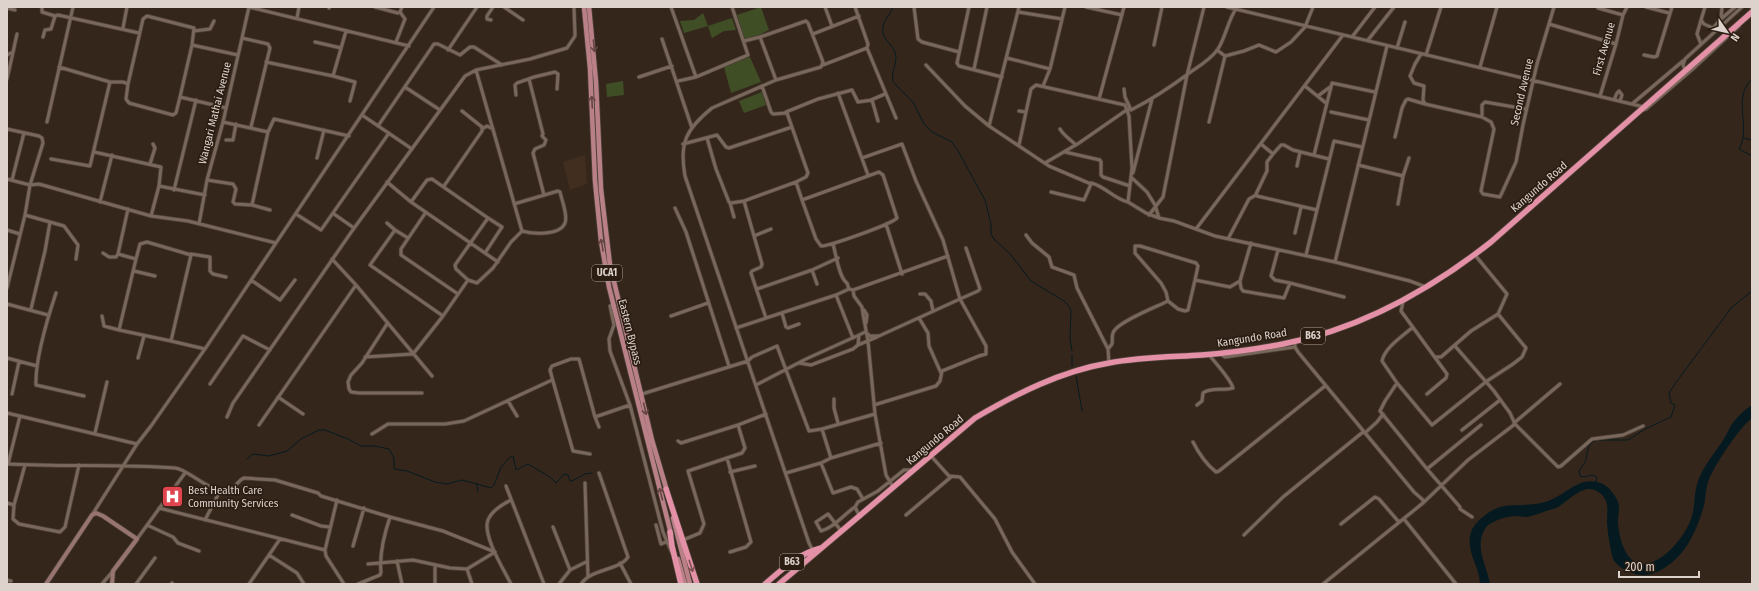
<svg xmlns="http://www.w3.org/2000/svg" width="1759" height="591" font-family="'Fira Sans Condensed',sans-serif">
<style>
.built{fill:#422e1e}
.green{fill:#404e26}
.water{fill:#041a20}
.lines{fill:none;stroke-linecap:round;stroke-linejoin:round}
.stream{stroke:#041a20;stroke-width:1}
.street-casing{stroke:#4e4239;stroke-width:4.5}
.secondary-casing{stroke:#4e4239;stroke-width:5.5}
.primary-casing{stroke:#4e4239;stroke-width:6}
.highway-casing{stroke:#4e4239;stroke-width:7}
.street{stroke:#78675a;stroke-width:3}
.secondary{stroke:#987471;stroke-width:4}
.primary{stroke:#b98088;stroke-width:4.5}
.highway{stroke:#e491a7;stroke-width:5.5}
.oneway{stroke:#644541}
.oneway2{stroke:#7e5155}
.labels{text-anchor:middle;dominant-baseline:central;stroke-width:3.5;stroke-linejoin:round;paint-order:stroke}
.shield{fill:#2b1d12;stroke:#a89c94;stroke-width:1}
.shield-label{font-size:10px;font-weight:bold;fill:#ddd3cc}
.street-label{font-size:11px;fill:#ddd3cc;stroke:#2b1d12}
.poi-label{font-size:11px;fill:#ddd3cc;stroke:#2b1d12;text-anchor:start}
</style>
<rect width="100%" height="100%" fill="#35261b"/>
<path class="built" d="M585,155L587,184L570,190L563,162Z"/>
<path class="green" d="M761,7L769,30L757,36L745,40L737,15Z
M703,13L708,26L732,18L736,30L724,31L712,38L708,26L684,33L680,21L694,20Z
M750,57L761,82L731,93L724,67Z
M623,81L624,95L607,97L606,84Z
M762,92L766,105L744,113L739,101Z"/>
<path class="water" d="M1752,405V418C1739,428 1713,467 1708,482C1705,491 1706,500 1703,509C1695,535 1684,558 1659,571C1649,576 1640,576 1630,572C1625,570 1619,567 1615,562C1611,558 1607,528 1607,521C1607,511 1610,501 1600,493C1582,479 1567,506 1553,509C1544,511 1535,516 1526,517C1522,517 1518,516 1514,516C1506,517 1489,521 1485,529C1474,547 1487,566 1490,584H1480C1480,566 1465,552 1471,532C1475,521 1490,510 1500,507C1516,503 1532,507 1548,501C1568,494 1580,474 1603,484C1610,488 1615,495 1618,502C1620,508 1618,515 1618,520C1618,535 1625,566 1645,564C1665,562 1687,534 1692,516C1695,506 1694,494 1697,484C1702,467 1716,452 1725,437C1728,433 1729,428 1732,424C1737,417 1745,409 1752,405Z"/>
<g class="lines">
<path class="stream" d="M893,7C891,14 884,19 883,27C880,40 896,45 896,57C896,66 891,73 893,82L913,102L924,124L932,132L952,142L957,149L985,200L991,224V234L994,239L1011,255L1031,281L1064,301L1069,306L1071,311L1070,339L1072,351
M1752,79C1735,95 1746,117 1743,137C1743,141 1741,145 1739,149L1752,156
M1744,138L1752,140
M1072,355V366
M1076,376L1082,411
M1596,440C1586,443 1588,455 1585,462C1583,465 1581,468 1579,471L1580,476L1584,477L1592,475L1597,477L1596,482
M1599,440H1628L1645,429L1671,417L1675,405L1671,403L1669,393L1677,381L1732,307L1752,291
M247,459L253,454L269,456L287,451L301,439L319,430H325L348,439L361,446H375L389,449L394,458V469L407,471L435,482L447,484L462,480L477,484L478,492
M477,484L491,488L494,485L501,467L511,456H513L516,470L528,464L550,477L556,483L564,474L568,475L570,481H572L585,474L592,473"/>
<defs>
<path id="street" d="M42,7V12L55,16
M249,7L409,46
M375,7L398,13L400,12L402,7
M504,7L523,20
M671,7L696,77L678,81
M825,7L832,26
M914,7L918,39L922,42L959,52
M969,7L957,63L959,66L1002,77
M1086,7L1122,15
M1227,7L1644,107
M1646,7L1669,13
M1705,7L1701,20L1704,24L1713,28
M1751,7L1752,8
M7,8L15,10
M329,8V7
M1598,8L1623,15
M1018,12L1062,19
M297,18L299,7
M1721,19L1735,7
M491,20L487,19V16L493,7
M1549,24L1616,44
M123,28L127,7
M194,31L210,29L214,21
M1714,32L1713,28L1721,19L1722,7
M813,34L859,16
M43,37L45,30L51,29L55,16L58,15L139,33
M760,37L806,21L808,23L823,62L821,67L776,80
M1352,37L1375,7
M242,38L268,44L270,48L251,127
M662,39L692,128
M1368,40L1394,7
M744,41L760,37L776,80L712,108C686,129 679,143 685,176L809,543L813,551
M315,42L341,48
M396,42L405,19L400,12
M1701,44L1697,34L1701,20
M192,45L238,55
M1154,45L1162,7
M1387,46L1335,262L1410,281L1426,287
M867,48L896,118
M1397,48L1405,22
M448,50L477,7
M1421,54L1415,64L1410,76L1414,83L1424,86L1423,100L1425,104L1482,117L1491,122L1494,129L1481,191L1483,194L1500,197L1516,162L1523,125L1537,64L1554,7
M7,55L13,52L17,34
M1426,55L1441,7
M1644,55L1654,57L1657,56L1672,7
M1225,56L1244,51L1259,45L1276,52L1291,42L1305,27L1313,7
M1007,58L1050,69
M266,62L333,76L346,31
M823,65L867,48L868,44L855,7
M926,65L965,106L989,126L1049,166L1091,184L1084,200L1051,192
M1480,67L1497,7
M974,69L987,7
M476,70L522,231
M1685,70L1683,65L1685,59L1742,7
M333,76L355,82L350,101
M639,77L672,66
M696,77L748,55L732,7
M7,79L14,48
M529,79L543,134L542,136L546,140L544,145L535,149L533,153L544,195
M110,82H123L128,84L126,99L129,103L173,115L176,113L180,97L226,108
M128,84L143,19L147,16L151,17L194,28L192,45L180,97
M762,86L771,112L773,114L787,113L808,173L806,177L796,182L802,200L879,172L883,175L897,218C892,224 830,246 821,246L816,239L802,200
M1043,86L1050,69L1065,7
M1305,86L1326,103
M405,87L440,110
M1124,89L1125,97L1131,110
M838,93L868,175
M516,95L515,85L517,83L534,77L555,72L558,74L557,89
M1318,96L1330,87
M1600,96L1616,44L1623,15L1627,7
M1099,99L1124,7
M871,100L885,94
M1614,100L1617,93L1619,91L1622,95L1620,101
M1632,104L1683,61
M1643,110L1646,109L1695,67L1739,26
M1019,111L1026,112L1031,89L1036,85L1125,105L1129,116L1132,168L1128,202L1146,213L1159,218L1174,221L1215,236L1335,262
M786,112L818,99L852,90L858,102L872,100L878,121
M1331,112L1369,120
M362,115L412,149
M1482,117V105L1485,102L1526,109
M47,122L73,7
M223,122L268,132
M1209,122L1225,56L1217,50
M378,126L434,44H438L460,55L470,47H474L502,65
M989,126L1019,7
M7,129L39,136L42,138L43,143L30,185L25,215L7,288
M482,129L487,126L493,129
M1060,129C1064,136 1070,139 1076,145
M1395,137L1402,108L1406,100L1408,99L1425,104
M707,138L716,169L729,202L731,203L744,201
M226,140H233L236,124
M683,144L717,135L726,147L729,148L792,127
M1261,144L1273,154L1281,145H1284L1293,150L1329,159
M1019,145L1026,112
M94,152L161,167L159,186L151,216
M1065,152L1100,160L1101,162V175L1103,177L1130,186
M1273,154L1267,162V171L1256,194L1257,196L1317,210L1334,141L1362,147
M1314,155L1332,83L1375,92
M317,158L324,130
M51,159L90,166L110,82L59,67
M1045,163L1079,143L1128,109L1131,110C1153,99 1172,86 1192,71C1201,65 1211,59 1218,49C1226,36 1228,20 1237,7
M150,164L155,148L153,144
M1358,165L1403,176
M1297,166L1300,152
M1133,173L1152,99
M1132,178L1147,192L1155,205L1159,218
M7,179L30,185L39,184L151,216L188,221L276,243
M12,180L24,133
M207,180L233,184L236,189L233,202L235,204L252,205L270,210
M387,182L411,202L498,262
M1091,183C1105,186 1114,199 1128,202
M159,186L205,195
M444,186L482,131V127L462,111
M174,190L196,100
M100,202L112,155
M730,203L734,217
M514,204L558,191L560,192C562,201 568,215 565,223C560,236 532,234 522,231
M1398,204L1403,176L1409,158
M252,205L268,132L274,119L349,136
M675,208L686,232L729,366
M426,212L401,249V255L458,294
M296,214L321,230L389,133
M334,214L354,228
M25,215L64,226L78,245L76,259
M1149,215L1163,197L1164,192L1187,75L1204,7
M387,223L395,230
M199,224L207,180L223,122L249,7
M886,224L902,274
M1196,229L1343,35
M7,230L20,234
M1295,233L1301,207
M1026,235L1032,243L1049,257L1052,267L1074,275L1077,288L1108,349
M754,236L771,229
M408,238L395,230L370,265L443,316
M1228,239L1249,199L1256,195
M833,244C836,254 839,278 847,283L849,289L853,290L948,256
M103,253L109,257H116L118,254L128,209
M485,253L502,227L488,218
M118,254L136,259L140,244L147,242L191,255L171,341L205,349
M191,254L210,257V271L213,274L226,277
M1306,255L1317,210
M1475,255L1507,294L1498,314
M812,270L817,284
M134,271L155,276
M251,280L280,300L295,280
M468,280L477,283L493,268L511,242L522,231
M1195,280L1188,310L1185,311L1178,309L1168,301L1166,292L1161,283L1135,253V246H1140L1196,263L1198,266L1195,280L1230,287L1240,281L1251,243
M1240,281L1241,288L1243,291L1284,298L1290,283L1275,280L1271,276L1278,250
M1290,283L1344,297
M356,285L432,376
M757,289L812,270L838,258
M853,290L854,296L862,307L863,314L868,341L875,414
M56,293C48,317 35,360 36,385L84,396
M920,294H925L931,301L933,311
M836,295L853,338
M1403,302L1401,311L1447,374L1446,378L1427,394
M7,304L48,315
M614,305L610,306L614,325L609,339L610,351L630,405L663,532L672,553
M31,309L45,251L50,222
M864,310L867,315L866,323
M782,313L786,327L788,328L799,324
M102,316L104,326L119,330L136,259
M671,316L708,303
M766,318L751,273L752,271L761,267L762,264L744,201L796,182
M919,318L928,333L929,346L941,373
M387,324L362,363L351,375L348,382L349,389L351,392L359,393H422
M1413,327C1403,336 1385,347 1382,361L1397,383L1432,425L1487,381L1513,364L1522,357L1526,348L1498,314L1471,331L1441,357H1436
M736,328L836,295L849,289
M119,330L171,341
M1295,341V347L1298,352L1414,492L1423,500V503L1323,584
M858,345L877,337
M1455,346L1494,391L1510,413L1515,424L1558,467L1561,466L1592,439L1623,435L1643,426
M1220,354L1225,357L1295,347
M365,357L413,354L443,316L468,280L456,269L455,265L488,218L432,179L427,180L411,202
M7,358L37,366
M138,358L144,336
M799,363L811,365L853,349L858,345L859,335
M1109,363L1108,349L1112,344C1113,340 1111,335 1114,331C1120,321 1156,307 1168,301
M1397,383L1385,401L1380,411L1427,469L1481,425
M210,384L243,336L270,350
M756,385L806,359L859,335L865,332L870,336H879L960,299L943,240L916,181L902,144L862,158
M12,394L19,362
M642,394L748,361L752,357L777,346L809,431L822,429L875,414L886,475L893,487
M278,397L303,414
M834,399V408L838,423
M508,401L517,416
M874,405L936,386L940,381L942,371L979,356L986,354V346L960,299L978,291L980,289L966,248
M1197,405L1202,401L1203,393C1211,387 1223,391 1233,388C1231,380 1215,362 1209,355
M7,413L137,444
M227,417L233,403L352,231L465,76L476,70L530,59L567,48L575,36L574,7
M595,417L599,427
M1514,423L1560,384
M259,425L356,285L332,259
M822,429L831,458L881,443
M1462,430L1500,400
M95,433L107,382
M372,434L388,424H445L464,421L552,380
M678,441L681,443L738,425
M1193,442C1199,454 1206,464 1216,472L1219,471L1325,386
M590,454L573,451L553,381L550,370L552,366L571,359H579L595,417L630,405
M931,456L949,476L960,477L995,519L1012,552L1035,584
M727,458L751,542L746,547L730,552
M821,463L833,493L851,487L857,489L863,499
M7,464C63,467 119,464 175,468C188,469 210,493 228,491C234,490 237,481 244,478L275,480L318,493L321,496L390,517L443,531L495,552
M8,464L20,416
M25,465L14,505L13,519L19,524L60,532L65,527L79,465
M1427,469L1460,507V509L1472,517
M730,472L755,466
M786,473L821,463L831,458
M585,483L588,577
M506,486L544,584
M7,503L14,505
M1423,503L1468,460L1515,424
M159,508L325,550L326,556L344,584
M92,515L137,444L151,426L207,346L434,7
M292,515L321,526L330,527
M906,515L951,477
M860,517L855,507L858,502L878,491L904,470H913
M1404,519L1456,584
M205,520L221,489
M1341,524L1375,497L1379,499L1398,521H1401
M147,525L173,537L178,543L199,551
M656,525L661,544L666,542
M553,527L570,570L559,584
M842,532L828,514L816,522L821,531C834,528 844,514 855,507
M1244,535L1283,497L1363,432H1366L1377,422L1383,414
M137,539L185,473
M683,540L700,533L704,524L688,471L742,453L745,448L738,425L766,414
M353,546L364,508
M325,550L337,500
M269,555L297,573L304,584
M397,561L402,584
M620,563L631,584
M368,564L413,560L450,568L467,569L472,584
M435,565V584
M467,569L495,552
M570,570L586,562
M7,580L11,581
M102,584L113,571
M136,584L155,558
M171,584L172,583
M249,584L280,539
M358,584L380,575L381,572C379,554 384,535 390,517
M511,584C504,570 482,535 488,520C492,510 503,504 511,500
M581,584C592,568 619,571 628,557L599,473"/>
<path id="secondary" d="M46,584L92,515L96,513L103,516L137,539L113,571L112,584"/>
<path id="primary" d="M584,7L590,68L595,181L601,241L609,287L671,534
M589,7L596,82L601,189L610,265L652,440L667,491
M673,518L690,584
M678,559L685,584"/>
<path id="highway" d="M666,489L697,584
M670,532L672,546L681,584
M765,584C784,568 796,555 821,548
M779,584L975,418C1016,394 1061,371 1109,363C1140,357 1171,357 1202,355C1229,353 1257,349 1283,344C1360,329 1430,290 1491,242L1752,12"/>
</defs>
<use href="#street" class="street-casing"/>
<use href="#secondary" class="secondary-casing"/>
<use href="#primary" class="primary-casing"/>
<use href="#highway" class="highway-casing"/>
<use href="#street" class="street"/>
<use href="#secondary" class="secondary"/>
<use href="#primary" class="primary"/>
<use href="#highway" class="highway"/>
</g>
<defs><path id="oneway-shaft" d="M-6 0H5M1.5-3L5.5 0L1.5 3" fill="none" stroke-width="1.6" stroke-linecap="round" stroke-linejoin="round"/></defs>
<g class="oneway">
<use href="#oneway-shaft" transform="translate(594 46) rotate(84)"/>
<use href="#oneway-shaft" transform="translate(592 102) rotate(-93)"/>
<use href="#oneway-shaft" transform="translate(602 245) rotate(-100)"/>
<use href="#oneway-shaft" transform="translate(645 409) rotate(77)"/>
<use href="#oneway-shaft" transform="translate(661 494) rotate(-104)"/>
</g>
<use class="oneway2" href="#oneway-shaft" transform="translate(691 566) rotate(72)"/>
<defs>
<symbol id="hospital-square" viewBox="-11 -11 22 22"><rect x="-9" y="-9" width="18" height="18" rx="4" fill="#e0444e" stroke="#2b1d12"/><path d="M-5-5h3v3.5h4V-5h3V5h-3V1.5h-4V5h-3Z" fill="#fff"/></symbol>
</defs>
<g fill-rule="evenodd">
<use href="#hospital-square" x="160" y="484" width="25" height="25"/>
</g>
<g class="labels">
<g class="shield">
<rect x="592" y="265" width="30" height="16" rx="3"/>
<rect x="1301" y="328" width="24" height="16" rx="3"/>
<rect x="780" y="554" width="24" height="16" rx="3"/>
</g>
<g class="shield-label">
<text x="607" y="273">UCA1</text>
<text x="1313" y="336">B63</text>
<text x="792" y="562">B63</text>
</g>
<g class="street-label">
<text transform="translate(1604 49) rotate(-74)">First Avenue</text>
<text transform="translate(1522 92) rotate(-77)">Second Avenue</text>
<text transform="translate(215 113) rotate(-76)">Wangari Mathai Avenue</text>
<text transform="translate(1539 187) rotate(-41)">Kangundo Road</text>
<text transform="translate(630 332) rotate(76)">Eastern Bypass</text>
<text transform="translate(1252 338) rotate(-9)">Kangundo Road</text>
<text transform="translate(935 440) rotate(-40)">Kangundo Road</text>
</g>
<g class="poi-label">
<text x="188" y="490">Best Health Care<tspan x="188" dy="13">Community Services</tspan></text>
</g>
</g>
<rect width="1759" height="591" fill="none" stroke="#ddd3cc" stroke-width="16"/>
<g transform="translate(1727 32) rotate(124)" stroke="#2b1d12" stroke-width="3" paint-order="stroke">
<path d="M0-3L7 15L0 10L-7 15Z" fill="#ddd3cc"/>
<text y="-6" font-size="11" font-weight="bold" text-anchor="middle" fill="#ddd3cc">N</text>
</g>
<path d="M1619 571v6h80v-6" fill="none" stroke="#ddd3cc" stroke-width="2"/>
<text x="1625" y="571" font-size="12" fill="#ddd3cc" stroke="#2b1d12" stroke-width="3" paint-order="stroke">200 m</text>
</svg>
